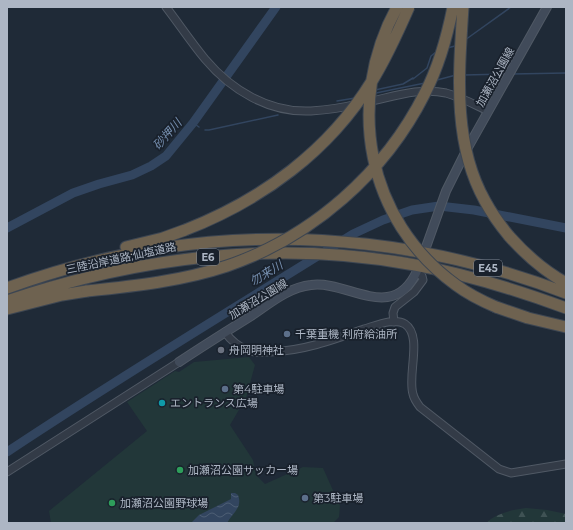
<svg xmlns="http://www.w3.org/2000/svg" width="573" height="530" font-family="Montserrat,'Noto Sans JP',sans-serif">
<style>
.forest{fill:url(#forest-firs)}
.park{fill:#223739}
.water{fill:url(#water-waves)}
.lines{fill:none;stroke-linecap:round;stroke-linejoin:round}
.stream{stroke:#32455f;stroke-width:1.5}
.river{stroke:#32455f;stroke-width:9}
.tertiary-casing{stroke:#505965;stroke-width:9}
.secondary-casing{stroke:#505965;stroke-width:10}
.motorway-casing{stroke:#3d4652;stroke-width:13}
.tertiary{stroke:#333b47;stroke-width:7}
.secondary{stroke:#414b5a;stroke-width:8}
.motorway{stroke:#6e6250;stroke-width:11}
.motorway-bridge-casing{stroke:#3d4652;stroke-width:13;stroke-linecap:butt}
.motorway-bridge{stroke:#6e6250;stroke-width:11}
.service-dot{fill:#5c6f8a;stroke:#19212c;stroke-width:1.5}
.worship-dot{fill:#6b7280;stroke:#19212c;stroke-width:1.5}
.culture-dot{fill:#0f9aa8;stroke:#19212c;stroke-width:1.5}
.leisure-dot{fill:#2e9e5b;stroke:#19212c;stroke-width:1.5}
.labels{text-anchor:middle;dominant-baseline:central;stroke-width:3.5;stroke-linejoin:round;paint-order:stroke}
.shield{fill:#19212c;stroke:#818996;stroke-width:1}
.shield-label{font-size:10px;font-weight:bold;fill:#adb6c4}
.street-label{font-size:11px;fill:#adb6c4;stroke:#19212c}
.poi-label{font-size:11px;fill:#adb6c4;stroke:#19212c;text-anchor:start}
.water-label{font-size:12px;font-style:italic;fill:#748dad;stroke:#19212c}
</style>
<defs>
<pattern id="forest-firs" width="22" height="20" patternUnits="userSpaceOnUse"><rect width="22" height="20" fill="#223739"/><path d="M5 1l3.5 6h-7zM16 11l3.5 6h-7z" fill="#3f5254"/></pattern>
<pattern id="water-waves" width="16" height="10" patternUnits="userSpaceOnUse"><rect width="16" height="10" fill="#32455f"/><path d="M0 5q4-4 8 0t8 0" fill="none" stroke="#4d5e74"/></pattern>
</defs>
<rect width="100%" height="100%" fill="#1f2a37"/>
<path class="forest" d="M526,508L547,510L566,514V523H486C497,513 511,510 526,508Z"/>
<path class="park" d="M249,357L255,365L246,398L230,425L253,460L256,475L265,484L303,467L323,468L340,506L339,517L333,523H51L49,511L147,431L127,402L175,371L179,372L194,362Z"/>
<path class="water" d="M231,493H235L238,495C243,508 232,513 227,523H191L199,515L231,499Z"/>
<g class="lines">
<path class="stream" d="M465,40L511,7
M447,48L455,46
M512,74L566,73
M464,75L506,74
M437,80L456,75
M375,90L403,84L413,78V79L427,68L431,56L436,52
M376,93L425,83
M337,101L355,98
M193,123L199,127
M205,130H209L278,115"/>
<path class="river" d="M7,228L73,193L99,184L132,175L151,166L166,156L193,123L276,7
M7,452C121,376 238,306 353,234L383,220L412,210L439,206L474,210L566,228"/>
<defs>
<path id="tertiary" d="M166,7C179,24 191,42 205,59C231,90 269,113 311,111C327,110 342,108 357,104
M367,102C392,97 420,87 446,93C461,97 475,105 488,111
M394,322L393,313L395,307L414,292L423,280L422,276L416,273
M225,332C231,341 239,347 249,351C256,353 263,352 270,352C303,351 333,340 364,329C375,326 394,317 405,324C423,336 407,375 413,394C414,399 417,403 420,407L499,469L511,473L566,464
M7,472L179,362"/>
<path id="secondary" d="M426,247L446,191L467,149L547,7
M179,362C203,346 227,331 251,316C269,304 289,287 311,285C348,280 393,324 417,271"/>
<path id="motorway" d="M509,236C526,255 544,271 566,283
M126,247L163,238L185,230
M7,288C57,270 109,256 162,248C298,227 438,244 566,293
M7,301C137,257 279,239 415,265C466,274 517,290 566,308
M496,307L528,318L566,327
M7,309L62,295L87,291"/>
</defs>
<use href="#tertiary" class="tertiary-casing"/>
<use href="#secondary" class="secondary-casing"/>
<use href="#motorway" class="motorway-casing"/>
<use href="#tertiary" class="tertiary"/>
<use href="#secondary" class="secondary"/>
<use href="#motorway" class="motorway"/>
<defs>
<path id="motorway-bridge" d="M397,7C345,102 366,220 456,285C468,294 482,301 496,307
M463,7C459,72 452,142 485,201C492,214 500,225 509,236
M185,230C262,200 329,151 372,81C387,57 398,32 409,7
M87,291C135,286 182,281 227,266C312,237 385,173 425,93C439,66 447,37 453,7"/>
</defs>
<use href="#motorway-bridge" class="motorway-bridge-casing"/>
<use href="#motorway-bridge" class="motorway-bridge"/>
</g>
<g class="service-dot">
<circle cx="287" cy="334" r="4"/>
<circle cx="225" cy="389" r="4"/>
<circle cx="305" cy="498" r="4"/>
</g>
<circle class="worship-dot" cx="221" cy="350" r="4"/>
<circle class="culture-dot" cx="162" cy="403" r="4"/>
<g class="leisure-dot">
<circle cx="180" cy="470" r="4"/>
<circle cx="112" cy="503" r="4"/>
</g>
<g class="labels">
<g class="shield">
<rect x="197" y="249" width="22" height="16" rx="3"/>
<rect x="474" y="260" width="28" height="16" rx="3"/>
</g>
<g class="shield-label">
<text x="208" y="257">E6</text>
<text x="488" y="268">E45</text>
</g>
<g class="street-label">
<text transform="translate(495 77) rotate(-61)">加瀬沼公園線</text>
<text transform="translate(121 258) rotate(-12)">三陸沿岸道路;仙塩道路</text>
<text transform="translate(258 299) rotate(-31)">加瀬沼公園線</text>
</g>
<g class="poi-label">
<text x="295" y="334">千葉重機 利府給油所</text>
<text x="229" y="350">舟岡明神社</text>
<text x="233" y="389">第4駐車場</text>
<text x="170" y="403">エントランス広場</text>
<text x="188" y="470">加瀬沼公園サッカー場</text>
<text x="313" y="498">第3駐車場</text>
<text x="120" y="503">加瀬沼公園野球場</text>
</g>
<g class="water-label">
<text transform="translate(167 134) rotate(-48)">砂押川</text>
<text transform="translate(266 273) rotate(-32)">勿来川</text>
</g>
</g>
<rect width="573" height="530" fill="none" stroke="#adb6c4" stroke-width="16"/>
</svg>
